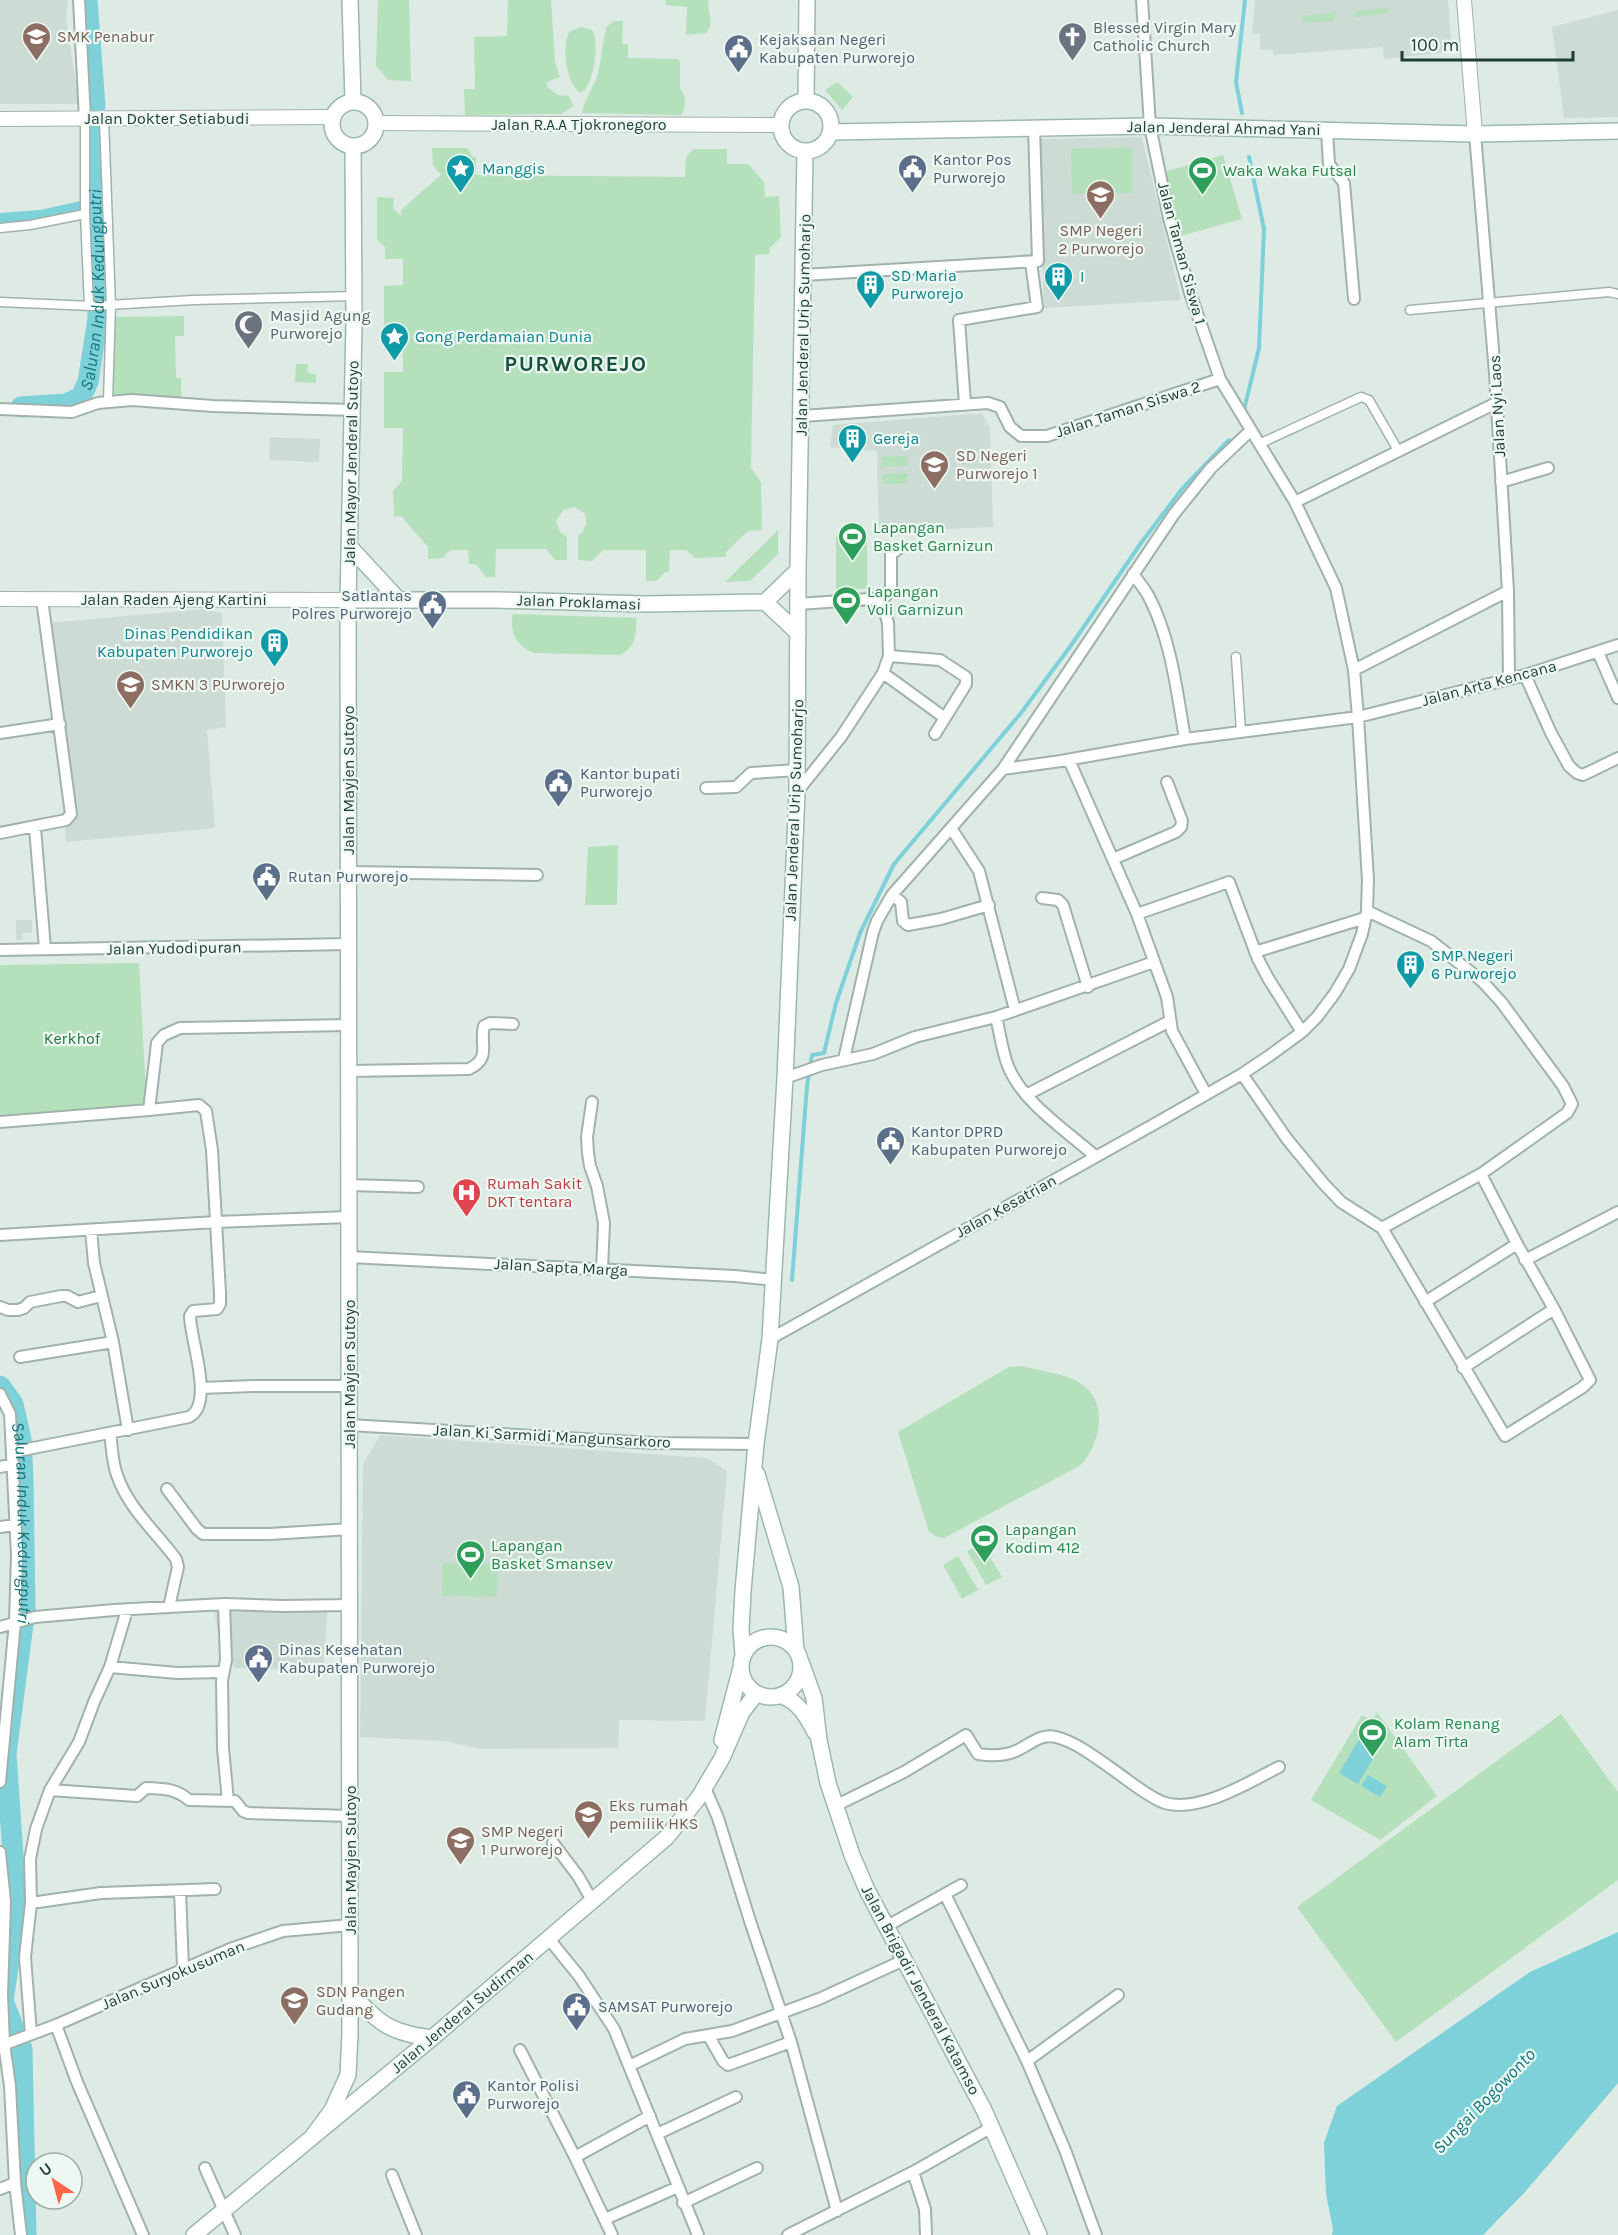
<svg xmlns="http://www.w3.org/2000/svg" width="1618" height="2235" font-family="Karla,sans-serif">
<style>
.built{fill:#ccdbd3}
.green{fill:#b4e0bc}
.water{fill:#7ed1d8}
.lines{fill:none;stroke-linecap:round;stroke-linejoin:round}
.stream{stroke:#7ed1d8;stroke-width:4}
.canal{stroke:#7ed1d8;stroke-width:12}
.river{stroke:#7ed1d8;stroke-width:21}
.pedestrian-casing{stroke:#a0b3ab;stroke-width:11}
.minor-casing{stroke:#a0b3ab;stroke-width:14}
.tertiary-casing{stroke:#a0b3ab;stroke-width:16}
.secondary-casing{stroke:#9bb8ac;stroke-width:18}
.pedestrian{stroke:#fff;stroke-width:8}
.minor{stroke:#fff;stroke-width:10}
.tertiary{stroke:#fff;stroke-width:14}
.secondary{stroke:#fff;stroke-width:15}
.labels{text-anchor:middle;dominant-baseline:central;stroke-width:4.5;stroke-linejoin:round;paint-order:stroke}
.worship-label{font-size:16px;fill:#5b616d;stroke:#eef8f2;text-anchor:start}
.education-label{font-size:16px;fill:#785e54;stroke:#eef8f2;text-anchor:start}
.service-label{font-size:16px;fill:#4e5e75;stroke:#eef8f2;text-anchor:start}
.street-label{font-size:16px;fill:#1d3d32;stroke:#eef8f2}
.culture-label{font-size:16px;fill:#0d838f;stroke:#eef8f2;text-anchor:start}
.leisure-label{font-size:16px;fill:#27864d;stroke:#eef8f2;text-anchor:start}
.park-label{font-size:16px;fill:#23783d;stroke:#eef8f2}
.health-label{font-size:16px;fill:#be3a42;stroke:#eef8f2;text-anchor:start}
.water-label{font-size:18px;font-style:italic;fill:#11757f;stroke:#eef8f2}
.district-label{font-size:22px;font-weight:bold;letter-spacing:1.5px;fill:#17513e;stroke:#eef8f2}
</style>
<rect width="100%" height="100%" fill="#deebe4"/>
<path class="built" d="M0,0H68L66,19L79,104H0Z
M1255,0H1448L1452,52L1384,59L1383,47L1273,55V50L1260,49V34H1252Z
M1618,10V117L1564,118L1552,27Z
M1142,137L1181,300L1044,308L1038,139Z
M982,413L990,428L993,527L879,532L877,451L830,447L833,425Z
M270,437L320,439L319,462L269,460Z
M203,609L222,613L226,727L207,730L215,828L66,842L48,623Z
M16,920H32V933H23L22,940H16Z
M380,1435L707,1458L727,1471L705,1721L619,1720L618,1748L481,1749L445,1741L360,1737L363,1464Z
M328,1608L323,1670L235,1668L219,1638L214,1611Z"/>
<path class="green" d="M378,0H409L411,81L388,80L376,66Z
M508,0H551L555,62L560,77L547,82V87L558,95L569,96L574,106L561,114L465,115L464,89H475L474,37L507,36Z
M666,0H708C708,12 715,23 706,33L686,35L687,7L666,5Z
M1389,8V13L1356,17L1355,11Z
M1334,13V21L1303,23L1302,16Z
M615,21H623L622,44H628V58L678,59L680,62V88C686,96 687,107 681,115L582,113C584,99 594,88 598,73C602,58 602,41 607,26Z
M581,27L592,30C600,42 594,86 581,93C566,85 561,44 570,31Z
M837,82L853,97L842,110L825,90Z
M1132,147V193L1072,194L1071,149Z
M432,148H467L473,157H476V175L685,177L686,157L693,149H727V164H748L764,182L765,197L779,196L781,237L770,248L769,254L755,255L751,468L761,482L762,530L748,531L726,552V557L695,558L686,550H670L669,572H665L656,581H646V550H603L592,561L578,560V536C585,531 588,523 585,514L575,507L563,510L556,521L560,532L567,537V560H555L546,549H496L495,577H486L476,564H469L468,550H450L442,558L428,559V547L401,516L394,517L393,491L402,481L403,428H384V372H403V351L384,350V286L403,285V259H385V247L377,240V197L394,198L393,208L401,216V210L441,175L433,165Z
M1223,155L1242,219L1177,237L1164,172Z
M184,316V336H175L176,378H181V403L108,401L110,317Z
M296,364H308L307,371L311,374H316V383L295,382Z
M907,456V466L882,467V457Z
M907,473V483L883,484L882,474Z
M778,530V554L750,581L725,582Z
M867,535V589H836V536Z
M513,614L637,618C635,637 637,645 620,655L534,653C517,646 509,633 513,614Z
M618,845L617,905H585L588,847Z
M139,963L147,1112L0,1126V965Z
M1022,1366C1040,1371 1064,1373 1080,1383C1110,1402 1100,1444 1081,1465L944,1538L937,1537L929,1532L898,1432L1009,1367Z
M982,1543L1002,1577L986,1585L967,1551Z
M958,1556L978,1590L962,1599L943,1565Z
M443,1563L498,1564L497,1597L442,1596Z
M1377,1712L1437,1796L1380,1840L1311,1800L1362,1715L1372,1720Z
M1561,1714L1618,1792V1880L1396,2042L1297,1907Z"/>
<path class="water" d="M1367,1726L1386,1737L1358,1784L1339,1773Z
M1368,1775L1387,1786L1380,1797L1361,1786Z
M1618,1932V2083L1525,2192L1483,2235H1332L1333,2229L1326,2194L1324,2143L1337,2106L1530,1972Z"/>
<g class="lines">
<path class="stream" d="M1242,113L1236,82L1245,0
M1244,410L1259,348L1264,229L1249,157
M792,1280L807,1086L812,1055L824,1053L836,1003L860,933L894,864L1021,713L1072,644L1141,543L1182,489L1229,440"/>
<path class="canal" d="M0,219L40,216L95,204"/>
<g class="river">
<path d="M87,0L95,106"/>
<path id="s1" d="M21,407L66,404L81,397L88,382L98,318V251L95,204L96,135"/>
<path id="s2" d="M0,1386L13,1404L21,1439L23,1479L25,1609L6,1754L15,1885L13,1934L3,2001L22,2049L26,2235"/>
</g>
<defs>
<path id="pedestrian" d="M85,119V214L89,306
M104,119L111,305L108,401
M0,228L30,225L85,214
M0,302L92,306L193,300L354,296
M1410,310L1609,292L1618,294
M1259,444L1361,397L1369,400L1399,452
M1236,657L1241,731"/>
<path id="minor" d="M79,0L85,119
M1327,130L1329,164L1344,183L1354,299
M1475,134L1495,373L1508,591L1509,679
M803,275L1038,261L1034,127
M965,404L959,320L1037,307L1031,262
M0,409L72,412L98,403L132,400L213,406L353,410
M802,416L988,403L1000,407L1010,427L1021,436H1047L1220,379
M1501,482L1548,468
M1295,502L1496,403
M1133,574C1138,581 1145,589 1149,597C1171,639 1177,692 1185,739
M798,604L884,598L891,588V554L898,549
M1598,652L1618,698
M889,656L940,660L966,677V684L945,718
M1354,670L1508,591
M883,673L945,718L935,734
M1525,675L1551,733L1569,766L1577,773L1583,775L1618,758
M0,733L60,724
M1069,760L1137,914
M1003,769L1061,761L1185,739L1358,717L1525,675L1618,645
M706,788L736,787L751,773L798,770
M797,792L841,737L883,673L889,656L888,623L884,609L874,600
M35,828L45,949
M951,828L979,871L1015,1010
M0,833L66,820L71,814L42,599
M1113,859L1176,832L1181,827L1182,821L1167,782
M348,872L537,875
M892,895L901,902L903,921L908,925L941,919L989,905
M1042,898L1058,900L1063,905L1088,987
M1367,911L1431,941L1482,981L1502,1003L1563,1086L1572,1104L1567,1113L1481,1174L1382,1228
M0,950L349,944
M1255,952L1365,918
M996,1017C1000,1033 1002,1051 1008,1066C1022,1102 1067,1131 1095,1156
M844,1059L873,932L877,921L892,895L1003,769L1174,514L1211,468L1251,430
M349,1071L469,1069C492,1058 479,1043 484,1026L490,1023L513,1024
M1242,1074L1287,1139L1323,1183L1341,1202L1382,1228L1505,1436L1583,1387L1590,1380L1554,1309L1517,1244L1481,1174
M785,1078L822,1065L873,1054L915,1037L996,1017L1154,962
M1206,1094L1172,1031L1167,997L1137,914L1229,882L1258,959L1268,978L1302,1032
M1026,1095L1170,1021
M592,1102L587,1137L588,1153L590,1166L597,1186L604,1223L602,1269
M0,1122L149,1110L157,1043L164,1035L180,1028L349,1025
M349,1185L418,1187
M91,1230L94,1263L113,1342L128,1430
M0,1235L216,1222L349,1217
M349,1257L735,1276L773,1280
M1525,1260L1618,1212
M1425,1302L1517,1244
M0,1307L8,1310H18L24,1308L30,1302L61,1296H67L78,1302L101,1296
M770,1339L1158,1122L1242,1074L1269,1056L1302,1032L1317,1017L1335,993L1349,969L1362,934L1367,911L1368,880L1358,717L1354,670L1336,588L1295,502L1220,379L1191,296L1169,218L1150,126L1142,0
M20,1357L113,1342
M1463,1368L1554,1309
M201,1388L253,1386H349
M0,1394L10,1414L17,1555L15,1622L0,1782
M349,1425L652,1443L756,1444
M110,1433C112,1446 112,1462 117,1475C128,1508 156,1532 176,1559L178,1567L169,1607
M13,1452L189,1417C215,1404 190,1339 190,1316L193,1311L217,1309L220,1304V1293L212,1150L206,1111L199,1105L149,1110
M0,1467L14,1464
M167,1489L197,1529L203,1534H270L350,1529
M0,1527L15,1525
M224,1604L226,1660L222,1681L223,1748L228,1801
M0,1627L35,1617L114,1610L224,1604L282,1606L350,1605
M110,1667L177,1673L223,1672
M705,1788L718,1818L750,1921L791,2042L837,2211
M50,1790L137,1796L146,1788C164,1789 175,1788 189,1800L235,1801L243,1811L248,1813L350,1816
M837,1805L904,1772L966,1735L978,1754C991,1756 1006,1756 1018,1750C1031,1744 1041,1733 1056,1737C1076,1742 1095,1757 1112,1769C1128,1780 1144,1794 1162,1802C1197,1815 1249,1782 1279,1767
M553,1843L578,1876L593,1902
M0,1852L5,1902L2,1994L4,2044L10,2086L15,2183L21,2235
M180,1891L183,1968
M945,1894L1027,2061L1065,2150L1096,2235
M31,1903L101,1893L215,1889
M887,1926L961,1885
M549,1939L579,1976L614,2029L698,2235
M56,2025L77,2082L143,2235
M31,2034L25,1957L31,1903L30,1859L36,1829L50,1790L79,1742L94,1702L110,1667L127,1610
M708,2035L723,2061L728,2065L791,2042
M0,2046L56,2025L230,1949L283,1931L350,1925
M520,2050L575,2157L612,2235
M1027,2061L1118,1995
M629,2066L685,2039L732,2031L819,1999L904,1960
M657,2134L736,2097
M575,2157L650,2116
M205,2168L235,2235
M913,2172L925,2209L926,2235
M392,2175L416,2235
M0,2189L15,2183
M683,2203L757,2168
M605,2219L678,2187
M788,2235L913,2172L992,2127"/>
<path id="tertiary" d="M1464,0L1475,134
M0,119L333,117
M377,123L781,125
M0,599L348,600"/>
<path id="secondary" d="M350,0L353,101
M781 126a25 25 0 1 1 50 0a25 25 0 1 1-50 0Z
M806,101L807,0
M332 124a22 22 0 1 1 44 0a22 22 0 1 1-44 0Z
M831,132L1150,126L1475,134L1618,131
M350,547L398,599
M348,600H496L645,604L765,602L798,633
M765,602L798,570
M757,1474L791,1587L796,1650
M741 1667a30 30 0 1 1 60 0a30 30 0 1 1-60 0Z
M743,1654L741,1630L743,1591L756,1444L770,1339L785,1078L797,792L798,570L805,151
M801,1662L814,1698L819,1740L828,1783L852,1855L867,1890L984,2110L1039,2235
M782,1696C799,1702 807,1717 815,1732
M722,1740L740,1671
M350,1992C379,2023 389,2033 432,2038
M312,2137L332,2110L348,2075L350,2033L348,600L354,325L353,146
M194,2235L432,2038L667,1837L699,1797L722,1758L742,1712L756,1694"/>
</defs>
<use href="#pedestrian" class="pedestrian-casing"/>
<use href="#minor" class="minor-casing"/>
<use href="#tertiary" class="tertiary-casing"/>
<use href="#secondary" class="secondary-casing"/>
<use href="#pedestrian" class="pedestrian"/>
<use href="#minor" class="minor"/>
<use href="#tertiary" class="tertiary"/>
<use href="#secondary" class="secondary"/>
</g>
<defs>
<symbol id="school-pin" viewBox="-11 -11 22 30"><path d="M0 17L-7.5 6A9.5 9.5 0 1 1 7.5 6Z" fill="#8d6e63" stroke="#eef8f2"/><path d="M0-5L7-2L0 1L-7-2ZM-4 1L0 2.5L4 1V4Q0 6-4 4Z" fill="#fff"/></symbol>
<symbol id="church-pin" viewBox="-11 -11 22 30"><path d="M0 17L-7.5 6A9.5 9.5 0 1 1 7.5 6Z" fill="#6b7280" stroke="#eef8f2"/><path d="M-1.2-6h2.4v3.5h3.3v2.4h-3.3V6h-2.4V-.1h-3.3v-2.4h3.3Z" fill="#fff"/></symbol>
<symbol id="civic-pin" viewBox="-11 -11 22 30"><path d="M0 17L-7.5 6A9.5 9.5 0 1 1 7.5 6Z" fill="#5c6f8a" stroke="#eef8f2"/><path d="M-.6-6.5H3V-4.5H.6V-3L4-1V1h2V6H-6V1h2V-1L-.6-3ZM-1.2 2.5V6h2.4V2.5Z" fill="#fff"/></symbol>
<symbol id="sight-pin" viewBox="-11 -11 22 30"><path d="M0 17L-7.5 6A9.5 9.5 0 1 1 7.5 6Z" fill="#0f9aa8" stroke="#eef8f2"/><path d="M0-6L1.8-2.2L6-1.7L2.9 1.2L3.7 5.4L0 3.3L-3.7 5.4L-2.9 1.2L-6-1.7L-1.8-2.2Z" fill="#fff"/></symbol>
<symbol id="stadium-pin" viewBox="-11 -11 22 30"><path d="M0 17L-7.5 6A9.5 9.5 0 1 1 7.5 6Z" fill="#2e9e5b" stroke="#eef8f2"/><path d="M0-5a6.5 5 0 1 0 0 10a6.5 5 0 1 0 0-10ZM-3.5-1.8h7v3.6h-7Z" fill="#fff"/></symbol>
<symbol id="building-pin" viewBox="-11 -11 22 30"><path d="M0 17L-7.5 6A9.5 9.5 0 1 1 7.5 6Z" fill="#0f9aa8" stroke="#eef8f2"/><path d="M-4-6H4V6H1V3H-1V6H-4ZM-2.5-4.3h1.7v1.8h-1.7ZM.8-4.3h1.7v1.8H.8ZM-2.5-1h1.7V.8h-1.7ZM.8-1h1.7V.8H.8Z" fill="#fff"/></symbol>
<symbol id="mosque-pin" viewBox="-11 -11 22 30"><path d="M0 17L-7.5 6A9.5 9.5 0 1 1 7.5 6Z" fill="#6b7280" stroke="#eef8f2"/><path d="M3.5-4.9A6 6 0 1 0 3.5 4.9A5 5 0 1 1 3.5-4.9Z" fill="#fff"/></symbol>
<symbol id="hospital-pin" viewBox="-11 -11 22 30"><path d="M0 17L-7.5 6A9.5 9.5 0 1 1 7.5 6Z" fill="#e0444e" stroke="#eef8f2"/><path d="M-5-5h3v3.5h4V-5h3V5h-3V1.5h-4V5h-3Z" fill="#fff"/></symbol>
</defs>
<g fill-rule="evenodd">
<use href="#school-pin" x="20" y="20" width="33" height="45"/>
<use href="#church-pin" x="1056" y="20" width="33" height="45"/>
<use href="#civic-pin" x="722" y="32" width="33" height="45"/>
<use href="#sight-pin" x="444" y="152" width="33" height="45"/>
<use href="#civic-pin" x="896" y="152" width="33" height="45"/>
<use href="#stadium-pin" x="1186" y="154" width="33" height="45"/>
<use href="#school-pin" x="1084" y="178" width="33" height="45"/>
<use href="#building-pin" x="1042" y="260" width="33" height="45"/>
<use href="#building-pin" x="854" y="268" width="33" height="45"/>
<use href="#mosque-pin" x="232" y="308" width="33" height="45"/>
<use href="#sight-pin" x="378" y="320" width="33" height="45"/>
<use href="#building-pin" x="836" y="422" width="33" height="45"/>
<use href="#school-pin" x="918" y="448" width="33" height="45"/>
<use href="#stadium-pin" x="836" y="520" width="33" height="45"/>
<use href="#stadium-pin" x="830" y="584" width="33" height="45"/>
<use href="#civic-pin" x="416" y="588" width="33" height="45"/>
<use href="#building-pin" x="258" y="626" width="33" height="45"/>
<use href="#school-pin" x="114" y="668" width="33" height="45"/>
<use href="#civic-pin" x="542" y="766" width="33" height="45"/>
<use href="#civic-pin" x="250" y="860" width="33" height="45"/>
<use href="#building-pin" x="1394" y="948" width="33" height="45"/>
<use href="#civic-pin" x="874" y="1124" width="33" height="45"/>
<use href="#hospital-pin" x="450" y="1176" width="33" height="45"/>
<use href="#stadium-pin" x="968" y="1522" width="33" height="45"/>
<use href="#stadium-pin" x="454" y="1538" width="33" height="45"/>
<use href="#civic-pin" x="242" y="1642" width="33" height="45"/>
<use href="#stadium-pin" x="1356" y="1716" width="33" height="45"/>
<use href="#school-pin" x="572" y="1798" width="33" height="45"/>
<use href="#school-pin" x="444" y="1824" width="33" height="45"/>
<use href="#school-pin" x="278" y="1984" width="33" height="45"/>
<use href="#civic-pin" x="560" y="1990" width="33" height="45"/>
<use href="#civic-pin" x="450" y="2078" width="33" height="45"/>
</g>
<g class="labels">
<g class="worship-label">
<text x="1093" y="27">Blessed Virgin Mary<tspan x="1093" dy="18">Catholic Church</tspan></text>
<text x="270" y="315">Masjid Agung<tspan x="270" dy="18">Purworejo</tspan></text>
</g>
<g class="education-label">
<text x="57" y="36">SMK Penabur</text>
<text x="1101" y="230" text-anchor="middle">SMP Negeri<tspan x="1101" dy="18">2 Purworejo</tspan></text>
<text x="956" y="455">SD Negeri<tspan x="956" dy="18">Purworejo 1</tspan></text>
<text x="151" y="684">SMKN 3 PUrworejo</text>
<text x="609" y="1805">Eks rumah<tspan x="609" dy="18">pemilik HKS</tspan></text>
<text x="481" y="1831">SMP Negeri<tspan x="481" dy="18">1 Purworejo</tspan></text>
<text x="316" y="1991">SDN Pangen<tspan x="316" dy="18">Gudang</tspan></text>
</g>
<g class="service-label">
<text x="759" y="39">Kejaksaan Negeri<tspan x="759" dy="18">Kabupaten Purworejo</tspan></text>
<text x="933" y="159">Kantor Pos<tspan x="933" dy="18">Purworejo</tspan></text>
<text x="412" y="595" text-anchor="end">Satlantas<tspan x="412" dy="18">Polres Purworejo</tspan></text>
<text x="580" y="773">Kantor bupati<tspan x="580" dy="18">Purworejo</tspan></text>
<text x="288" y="876">Rutan Purworejo</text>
<text x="911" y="1131">Kantor DPRD<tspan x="911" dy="18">Kabupaten Purworejo</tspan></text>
<text x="279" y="1649">Dinas Kesehatan<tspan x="279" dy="18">Kabupaten Purworejo</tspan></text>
<text x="598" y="2006">SAMSAT Purworejo</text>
<text x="487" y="2085">Kantor Polisi<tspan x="487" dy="18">Purworejo</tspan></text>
</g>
<g class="street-label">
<text x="167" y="118">Jalan Dokter Setiabudi</text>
<text x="579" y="124">Jalan R.A.A Tjokronegoro</text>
<text transform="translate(1224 128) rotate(1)">Jalan Jenderal Ahmad Yani</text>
<text transform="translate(1182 253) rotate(75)">Jalan Taman Siswa 1</text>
<text transform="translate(803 325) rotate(-89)">Jalan Jenderal Urip Sumoharjo</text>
<text transform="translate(1497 406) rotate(-93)">Jalan Nyi Laos</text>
<text transform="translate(1128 409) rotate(-18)">Jalan Taman Siswa 2</text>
<text transform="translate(351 463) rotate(-89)">Jalan Mayor Jenderal Sutoyo</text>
<text x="174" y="599">Jalan Raden Ajeng Kartini</text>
<text transform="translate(579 602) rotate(2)">Jalan Proklamasi</text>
<text transform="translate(1489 683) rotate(-15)">Jalan Arta Kencana</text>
<text transform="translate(348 780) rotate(-90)">Jalan Mayjen Sutoyo</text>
<text transform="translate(794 810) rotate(-88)">Jalan Jenderal Urip Sumoharjo</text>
<text transform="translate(174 948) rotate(-1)">Jalan Yudodipuran</text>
<text transform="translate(1006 1206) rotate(-29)">Jalan Kesatrian</text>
<text transform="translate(561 1267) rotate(3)">Jalan Sapta Marga</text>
<text transform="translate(349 1374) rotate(-90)">Jalan Mayjen Sutoyo</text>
<text transform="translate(552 1436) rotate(3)">Jalan Ki Sarmidi Mangunsarkoro</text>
<text transform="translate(350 1860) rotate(-90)">Jalan Mayjen Sutoyo</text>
<text transform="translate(173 1975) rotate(-23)">Jalan Suryokusuman</text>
<text transform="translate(921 1990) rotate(62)">Jalan Brigadir Jenderal Katamso</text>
<text transform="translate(462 2012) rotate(-40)">Jalan Jenderal Sudirman</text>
</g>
<g class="culture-label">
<text x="482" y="168">Manggis</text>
<text x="891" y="275">SD Maria<tspan x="891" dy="18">Purworejo</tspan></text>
<text x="1080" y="276">I</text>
<text x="415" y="336">Gong Perdamaian Dunia</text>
<text x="873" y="438">Gereja</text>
<text x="253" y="633" text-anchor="end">Dinas Pendidikan<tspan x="253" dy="18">Kabupaten Purworejo</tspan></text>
<text x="1431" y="955">SMP Negeri<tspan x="1431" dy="18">6 Purworejo</tspan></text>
</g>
<g class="leisure-label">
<text x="1223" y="170">Waka Waka Futsal</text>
<text x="873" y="527">Lapangan<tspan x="873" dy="18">Basket Garnizun</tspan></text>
<text x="867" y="591">Lapangan<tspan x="867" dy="18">Voli Garnizun</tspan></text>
<text x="1005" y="1529">Lapangan<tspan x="1005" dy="18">Kodim 412</tspan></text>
<text x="491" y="1545">Lapangan<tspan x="491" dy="18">Basket Smansev</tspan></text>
<text x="1394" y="1723">Kolam Renang<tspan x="1394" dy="18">Alam Tirta</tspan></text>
</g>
<g class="park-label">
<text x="72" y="1038">Kerkhof</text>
</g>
<g class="health-label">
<text x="487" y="1183">Rumah Sakit<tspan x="487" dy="18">DKT tentara</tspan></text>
</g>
<g class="water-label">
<text stroke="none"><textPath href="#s1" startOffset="171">Saluran Induk Kedungputri</textPath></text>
<text stroke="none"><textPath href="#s2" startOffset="142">Saluran Induk Kedungputri</textPath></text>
<text transform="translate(1484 2101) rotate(-46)">Sungai Bogowonto</text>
</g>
<g class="district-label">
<text x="576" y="364">PURWOREJO</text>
</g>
</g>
<g transform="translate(54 2181) rotate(324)"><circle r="28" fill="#eef8f2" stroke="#9aada5" stroke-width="1.5"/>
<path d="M0-4.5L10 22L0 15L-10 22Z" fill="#ff6748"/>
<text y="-9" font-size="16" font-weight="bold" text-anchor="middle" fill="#1d3d32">U</text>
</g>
<path d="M1402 51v9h171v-9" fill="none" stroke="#1d3d32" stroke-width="3"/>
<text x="1411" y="51" font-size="18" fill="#1d3d32" stroke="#eef8f2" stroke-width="4.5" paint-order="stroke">100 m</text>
</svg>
